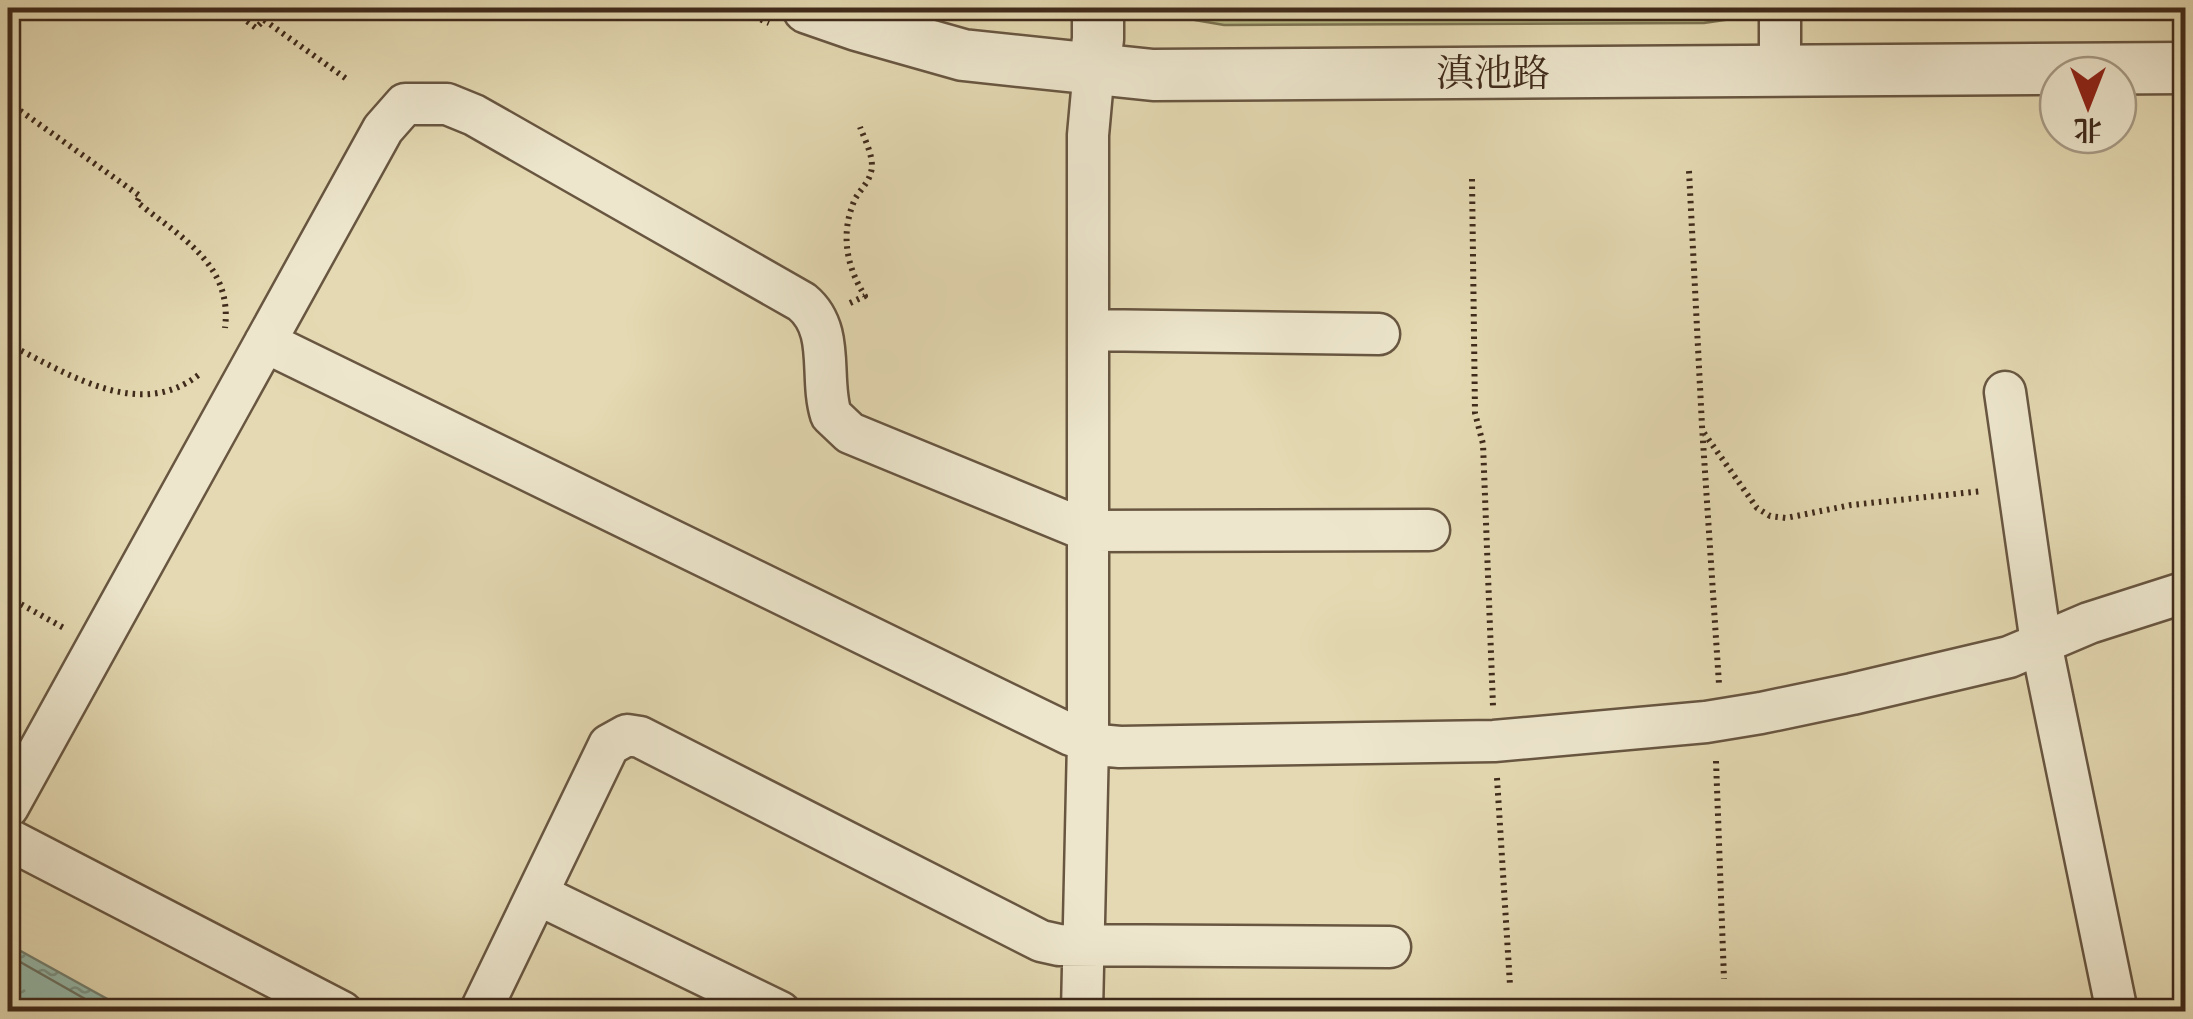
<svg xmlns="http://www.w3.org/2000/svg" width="2193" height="1019" font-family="'IM FELL Great Primer','Noto Serif SC',serif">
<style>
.green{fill:#babe88;stroke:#7c7452;stroke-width:2.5}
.water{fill:url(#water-ripples);stroke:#738071;stroke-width:2.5}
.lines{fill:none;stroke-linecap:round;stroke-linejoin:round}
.shore{stroke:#6a7263;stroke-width:2.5}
.minor-casing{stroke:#685641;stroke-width:45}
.tertiary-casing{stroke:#685641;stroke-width:55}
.path{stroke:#3f2a1b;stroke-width:6;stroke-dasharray:2.5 5;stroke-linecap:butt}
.minor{stroke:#ede6cd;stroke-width:40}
.tertiary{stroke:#ede6cd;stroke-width:50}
.labels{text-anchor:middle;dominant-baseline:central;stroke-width:8;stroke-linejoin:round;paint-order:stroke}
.street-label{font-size:38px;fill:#3f2a1b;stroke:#ede6cd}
</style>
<defs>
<pattern id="water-ripples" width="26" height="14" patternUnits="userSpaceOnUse" patternTransform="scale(2.5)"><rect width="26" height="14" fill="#95baab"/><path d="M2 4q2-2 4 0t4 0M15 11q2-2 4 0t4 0" fill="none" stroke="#7b978a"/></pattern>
</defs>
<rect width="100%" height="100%" fill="#e4d9b2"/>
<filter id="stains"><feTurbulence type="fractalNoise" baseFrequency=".002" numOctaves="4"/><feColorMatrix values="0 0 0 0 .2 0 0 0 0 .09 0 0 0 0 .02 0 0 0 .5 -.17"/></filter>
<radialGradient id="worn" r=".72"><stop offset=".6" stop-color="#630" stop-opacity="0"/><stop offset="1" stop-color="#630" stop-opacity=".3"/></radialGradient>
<path class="green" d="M1176,8H1745L1731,19L1704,23L1224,25L1195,20Z
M1796,8H2185L2186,14L1803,18L1797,13Z"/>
<path class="water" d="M8,944L129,1011H8Z"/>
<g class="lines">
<path class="shore" d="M8,955L108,1012"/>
<defs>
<path id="minor" d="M1780,71V8
M1088,330L1379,334
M265,342L1071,735L1098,745L1120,747L1494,741L1706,722L1761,713L1852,694L2009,657L2089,623L2186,592
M2005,392L2041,643L2117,1012
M8,807L383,129L405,104H447L474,115L802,302C836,330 819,377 831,415L850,433L1088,531L1429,530
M8,839L342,1012
M537,894L780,1012
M480,1012L609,745L627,735L640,737L1041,941L1059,945L1390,947
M1082,1012L1088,742V135L1094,69"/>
<path id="tertiary" d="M808,8L857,25L963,55L1153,75L2186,68
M1094,69L1098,39V8"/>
</defs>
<use href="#minor" class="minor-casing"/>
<use href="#tertiary" class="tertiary-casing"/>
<path class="path" d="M229,8L256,28L264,20L348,80
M733,8L769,23
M8,102L140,196L137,202C180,237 233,264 225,328
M1689,171L1702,426L1719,684
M1472,179L1475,413L1483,444L1493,706
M850,303L865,296C846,266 840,233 855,199C860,190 869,182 871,172C875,159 865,140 860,127
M8,344C67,373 140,423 201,373
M1704,433L1757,508L1770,516L1786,518L1851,505L1983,491
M8,597L64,628
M1716,761L1724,979
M1497,778L1510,985"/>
<use href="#minor" class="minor"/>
<use href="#tertiary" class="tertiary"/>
</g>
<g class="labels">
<g class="street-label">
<text x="1493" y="73">滇池路</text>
</g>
</g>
<rect width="2193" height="1019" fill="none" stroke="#e4d9b2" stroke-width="40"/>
<rect x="10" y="10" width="2173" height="999" fill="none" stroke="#3f2a1b" stroke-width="5"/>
<rect x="20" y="20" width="2153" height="979" fill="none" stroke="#3f2a1b" stroke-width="2.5"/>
<g transform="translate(2088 105) rotate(180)"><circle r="48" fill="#ede6cd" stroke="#a79b86" stroke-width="2.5"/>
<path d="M0-8L18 38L0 25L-18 38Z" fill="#8f2418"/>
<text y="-15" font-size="28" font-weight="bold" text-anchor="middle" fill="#3f2a1b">北</text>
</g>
<rect width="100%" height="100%" filter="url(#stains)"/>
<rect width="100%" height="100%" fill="url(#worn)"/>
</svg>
